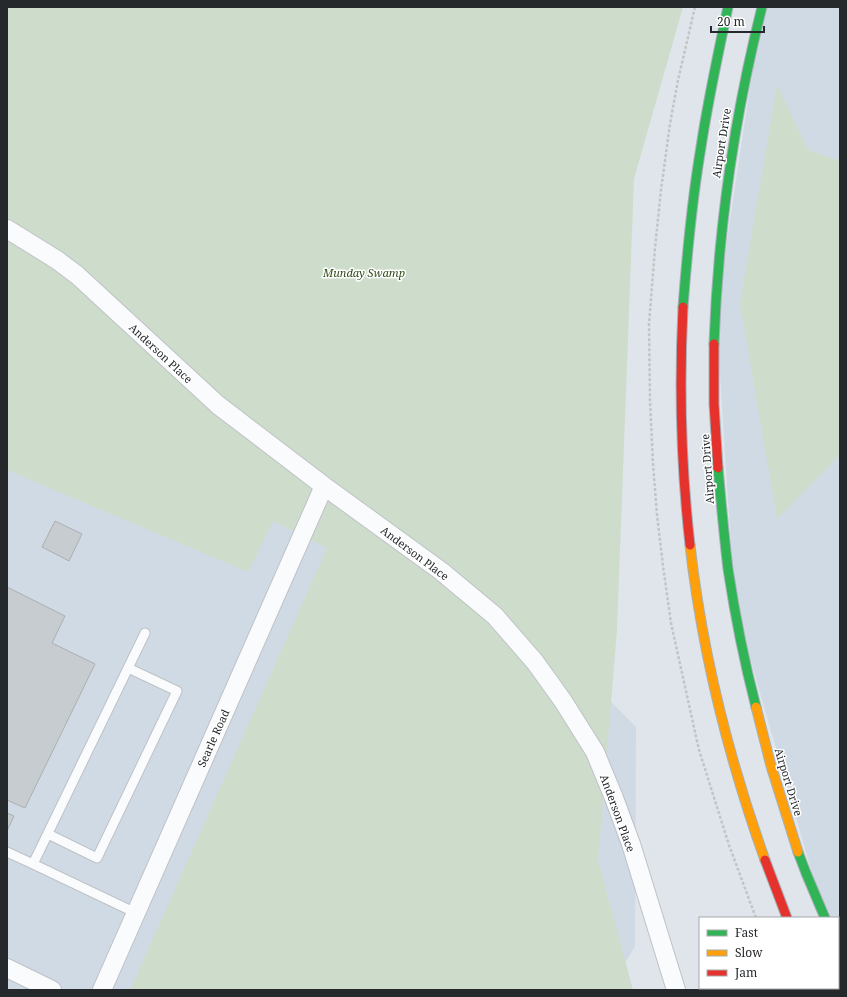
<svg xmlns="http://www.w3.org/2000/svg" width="847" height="997" font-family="'Noto Serif',serif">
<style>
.built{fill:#d0dae4}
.green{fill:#cedccc}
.building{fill:#c7ccd0;stroke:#abafb2}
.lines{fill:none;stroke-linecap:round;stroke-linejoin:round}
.lane-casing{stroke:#bec2c6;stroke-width:11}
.street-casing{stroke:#bec2c6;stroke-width:20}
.fast-casing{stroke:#a6b1b8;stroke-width:11}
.slow-casing{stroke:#a6b1b8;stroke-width:11}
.jam-casing{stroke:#a6b1b8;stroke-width:11}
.path{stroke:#c3c4c6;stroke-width:2.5;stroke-dasharray:3 2;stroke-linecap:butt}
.lane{stroke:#fafbfc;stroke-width:9}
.street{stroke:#fafbfc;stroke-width:18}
.fast{stroke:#30b455;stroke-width:9}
.slow{stroke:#ff9f0a;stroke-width:9}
.jam{stroke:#e5322d;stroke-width:9}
.labels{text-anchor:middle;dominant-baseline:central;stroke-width:3;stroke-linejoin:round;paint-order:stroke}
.street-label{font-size:11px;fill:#25292c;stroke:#fff}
.park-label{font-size:11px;font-style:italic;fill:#314a16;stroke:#fff}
</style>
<rect width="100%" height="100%" fill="#dfe5ea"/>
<path class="built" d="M762,7H840V990H794V988H838V918H825L735,606L716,314Z
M7,194L561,651L636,727L635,946L609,990H7Z"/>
<path class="green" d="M7,7H683L634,179L617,630L598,860L633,990H130L327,548L273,521L248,572L7,470Z
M777,85L808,150L840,161V455L777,519L740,303Z"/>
<path class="building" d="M55,521L82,534L69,561L42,547Z
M7,587L65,616L52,643L95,664L25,808L7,800Z
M7,813L14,816L7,831Z"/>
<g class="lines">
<defs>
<path id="lane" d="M48,834L97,858L177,691L128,668
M7,852L33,864
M136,913L33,864L145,633"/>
<path id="street" d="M7,229L57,260L77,275L218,405L324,486L441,571L495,616L535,662L563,701L595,752L614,798L631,844L676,990
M7,968L52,990
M102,990L324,486"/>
<path id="fast" d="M683,307C687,254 692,200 701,147C708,100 718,54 728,7
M714,344C718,229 734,118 762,7
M718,468C721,502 724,535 728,569C735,615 744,661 756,707
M798,852L806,873L825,918"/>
<path id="slow" d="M690,545C702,652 729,759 765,860
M756,707L771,766L798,852
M838,946L840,951
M817,988L818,990"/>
<path id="jam" d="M683,307C679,387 681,466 690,545
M714,344V404L718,468
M765,860L787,918"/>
</defs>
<use href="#lane" class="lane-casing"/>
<use href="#street" class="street-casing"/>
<use href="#fast" class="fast-casing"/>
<use href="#slow" class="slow-casing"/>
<use href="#jam" class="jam-casing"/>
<path class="path" d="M695,7L678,80L670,124L661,190L655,248L649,324L650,401L653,464L657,515L663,566L671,623L699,750L729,845L756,918
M786,988L787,990"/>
<use href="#lane" class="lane"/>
<use href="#street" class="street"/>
<use href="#fast" class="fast"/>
<use href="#slow" class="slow"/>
<use href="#jam" class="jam"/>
</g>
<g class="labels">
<g class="street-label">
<text transform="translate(721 143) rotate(-81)">Airport Drive</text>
<text transform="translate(161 353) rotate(43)">Anderson Place</text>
<text transform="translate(707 469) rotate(-94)">Airport Drive</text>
<text transform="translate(415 553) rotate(37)">Anderson Place</text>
<text transform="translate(213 738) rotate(-66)">Searle Road</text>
<text transform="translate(789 782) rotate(73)">Airport Drive</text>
<text transform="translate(618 813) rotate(70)">Anderson Place</text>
</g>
<g class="park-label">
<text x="364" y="272">Munday Swamp</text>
</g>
</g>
<rect width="847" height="997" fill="none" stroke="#25292c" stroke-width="16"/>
<rect x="699" y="917" width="140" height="72" fill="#ffffff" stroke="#a8a9ab"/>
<rect x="707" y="930" width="20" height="6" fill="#30b455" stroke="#a8a9ab"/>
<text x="735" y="937" font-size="12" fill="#25292c">Fast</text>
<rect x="707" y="950" width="20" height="6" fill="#ff9f0a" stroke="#a8a9ab"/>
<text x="735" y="957" font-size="12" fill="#25292c">Slow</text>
<rect x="707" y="970" width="20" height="6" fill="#e5322d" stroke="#a8a9ab"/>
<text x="735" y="977" font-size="12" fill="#25292c">Jam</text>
<path d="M711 26v6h53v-6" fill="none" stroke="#25292c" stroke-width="2"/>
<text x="717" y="26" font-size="12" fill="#25292c" stroke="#ffffff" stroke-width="3" paint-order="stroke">20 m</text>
</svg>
